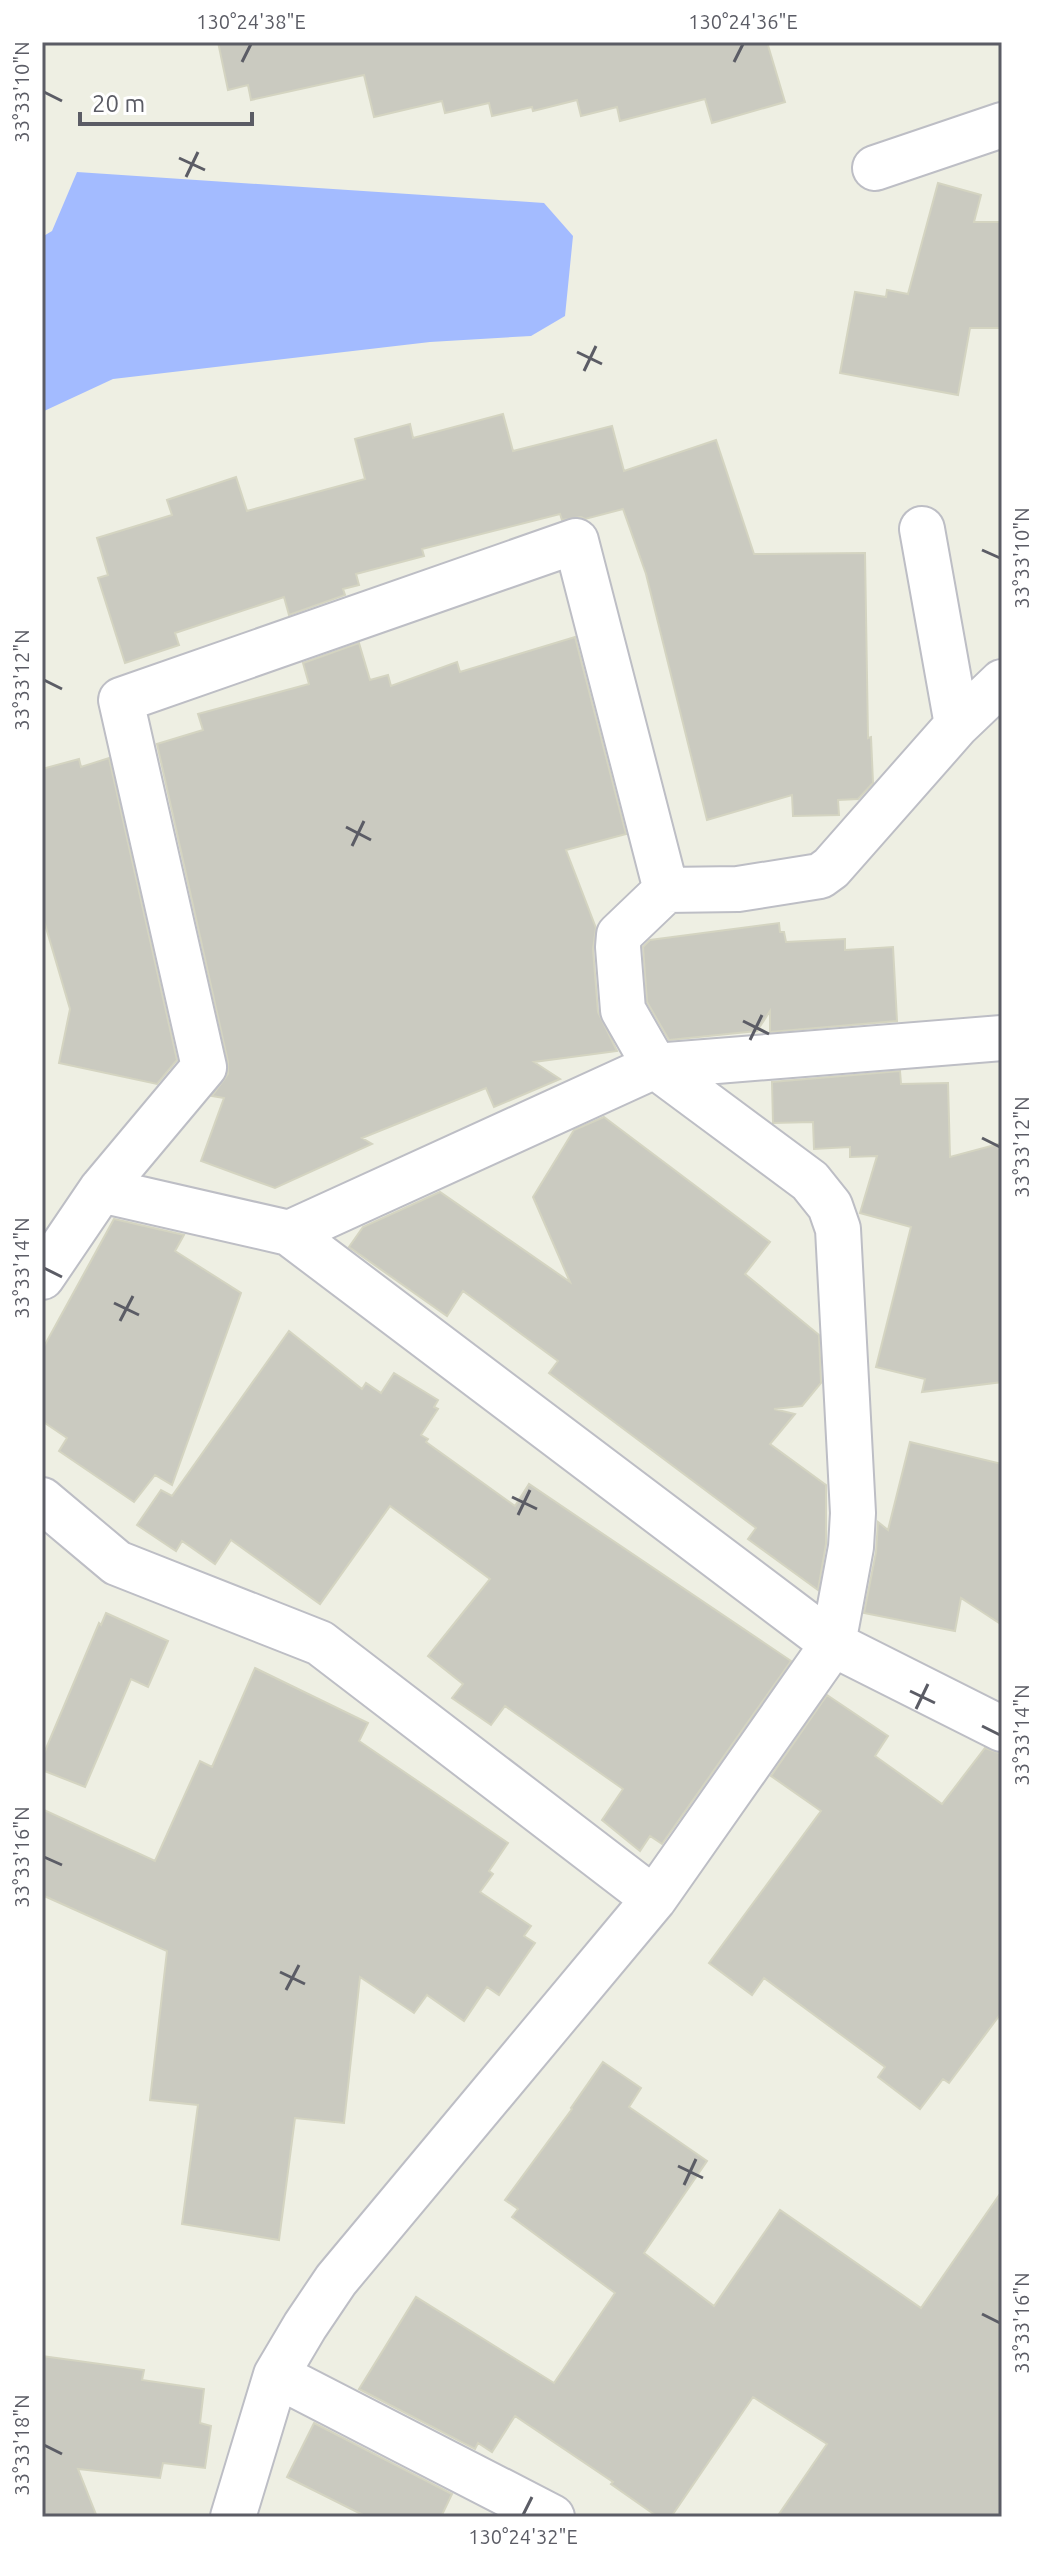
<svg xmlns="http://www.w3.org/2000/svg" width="1044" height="2559" font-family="Ubuntu,sans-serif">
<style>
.water{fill:#a3bbff}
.building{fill:#cacac0;stroke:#d4d4c1;stroke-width:2}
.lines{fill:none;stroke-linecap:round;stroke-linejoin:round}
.minor-casing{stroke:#bdbec5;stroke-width:48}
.minor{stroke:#fff;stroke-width:44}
.ticks{fill:none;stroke:#5b5c65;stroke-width:3}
.neatline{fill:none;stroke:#5b5c65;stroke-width:3}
.ticks-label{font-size:20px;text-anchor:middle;fill:#5b5c65}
</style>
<rect width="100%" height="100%" fill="#eeefe3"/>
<path class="water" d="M77,172L544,203L573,236L565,316L531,336L430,342L113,379L42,412V237L52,231Z"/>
<path class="building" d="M218,42H767L785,102L712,123L705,99L620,121L617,107L581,116L577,100L533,111L532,107L492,116L489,103L445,113L442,101L374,117L364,75L251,100L248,85L228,90Z
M938,183L981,195L974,222H1002V328H970L958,395L840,373L855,292L886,297L887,290L908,294Z
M503,414L513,451L612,426L624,471L716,440L754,554L865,553L868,738L871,737L873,783L858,799L838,800L839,815L793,816L792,795L707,820L646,574L623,509L585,519L581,517L562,520L560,514L422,549L424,556L356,574L359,585L343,589L345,595L289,615L284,597L175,633L179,645L125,663L98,578L108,575L97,538L172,515L167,500L236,477L247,511L365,479L355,439L410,424L413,438Z
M575,637L626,834L566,850L596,928L593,949L598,1012L617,1051L534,1062L560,1079L494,1107L486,1088L362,1138L372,1144L275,1188L201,1161L224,1098L212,1096L228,1074V1062L157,744L203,730L198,714L309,684L303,663L359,643L370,680L388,675L391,686L457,662L460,672Z
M109,758L177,1060L157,1084L59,1063L70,1009L42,914V769L79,759L81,767Z
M779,923L780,932H784L786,942L845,939V950L893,947L897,1021L770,1032V1011L757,1031L669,1040L647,1002L643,947L650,940Z
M900,1071L901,1084L948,1083L950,1157L1002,1143V1382L922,1392L925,1379L876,1367L911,1227L860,1213L877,1156L850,1157V1147L814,1149L813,1122L773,1123L772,1082Z
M604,1117L770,1242L745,1274L819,1335L821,1383L802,1406L774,1409L795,1414L770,1444L826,1485V1544L818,1590L748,1539L756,1528L549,1373L558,1361L463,1291L447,1316L349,1247L363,1227L440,1192L570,1282L533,1197L574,1130Z
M114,1219L184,1235L175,1251L241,1293L172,1485L155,1475L134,1502L59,1451L67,1438L42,1421V1350Z
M289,1331L362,1389L366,1383L381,1393L394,1373L438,1400L434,1407L438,1409L421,1435L428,1439L426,1442L515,1506L529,1484L791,1661L662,1844L650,1836L640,1851L602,1820L623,1789L505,1706L491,1725L452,1698L463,1684L428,1656L490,1579L390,1506L320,1604L231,1540L215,1564L182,1541L176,1551L137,1525L161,1490L172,1496Z
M910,1442L1002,1464V1625L961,1598L955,1631L864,1613L876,1552L878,1522L888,1530Z
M106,1613L168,1641L148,1687L131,1679L85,1787L42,1770V1758L99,1623L101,1625Z
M255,1668L368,1723L359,1741L508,1843L489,1871L493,1874L480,1892L531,1926L524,1936L535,1943L499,1995L487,1987L464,2021L427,1995L414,2013L360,1977L344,2123L295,2118L279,2240L182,2224L198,2105L150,2100L167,1951L42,1895V1809L155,1861L200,1761L212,1767Z
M827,1695L888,1736L875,1756L942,1804L985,1748L1002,1754V2012L949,2083L943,2079L920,2109L878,2077L885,2067L764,1978L752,1995L709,1963L821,1811L771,1776Z
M603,2062L641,2088L629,2107L707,2161L644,2253L714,2306L780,2210L921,2308L1002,2191V2517H777L827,2444L753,2397L671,2517H658L611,2484L613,2482L515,2416L492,2452L478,2443L475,2449L359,2389L416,2297L554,2383L615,2293L512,2217L518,2209L505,2200L572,2109L571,2108Z
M42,2356L144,2370L142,2380L204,2389L200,2423L211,2426L205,2468L163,2463L160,2478L78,2469L97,2517H42Z
M314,2423L452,2494L441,2517H367L287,2477Z"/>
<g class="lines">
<defs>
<path id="minor" d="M875,168L1002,125
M922,529L957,725
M101,1190L289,1233L655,1066L1002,1038
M289,1233L833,1644L1002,1729
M42,1277L101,1190L204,1067L121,700L576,541L666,890
M42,1500L117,1563L320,1643L654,1899
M276,2375L552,2517
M233,2517L276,2375L305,2326L336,2280L654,1899L833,1644L851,1547L853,1513L838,1229L830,1206L810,1181L655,1066L623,1010L618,947L619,935L666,890L738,889L820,876L831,868L957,725L1002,682"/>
</defs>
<use href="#minor" class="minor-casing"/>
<use href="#minor" class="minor"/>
</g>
<path class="ticks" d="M242,62L251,44M734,62L743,44M44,92L62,101M179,158L205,170M186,177L198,152M577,352L602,364M584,371L596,346M982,550L1000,558M44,680L62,689M346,827L371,840M352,846L364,821M743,1021L769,1034M750,1040L762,1015M982,1138L1000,1147M44,1268L62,1277M114,1303L139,1315M120,1321L133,1296M512,1497L537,1509M518,1515L530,1490M910,1691L935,1703M916,1709L928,1684M982,1726L1000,1735M44,1857L62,1865M280,1972L305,1984M286,1990L299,1965M678,2166L703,2178M684,2185L696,2159M982,2314L1000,2323M44,2445L62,2454M523,2515L532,2497"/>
<rect width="1044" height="2559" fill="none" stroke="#ffffff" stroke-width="88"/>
<path d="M80 112v12h172v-12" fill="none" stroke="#5b5c65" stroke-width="4"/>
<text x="92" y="112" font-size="24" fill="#5b5c65" stroke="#ffffff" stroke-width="6" paint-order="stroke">20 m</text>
<rect x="44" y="44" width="956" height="2471" class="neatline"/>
<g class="ticks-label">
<text x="251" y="29">130°24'38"E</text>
<text x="743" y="29">130°24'36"E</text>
<text transform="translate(22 92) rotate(-90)" y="7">33°33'10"N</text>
<text transform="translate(1022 558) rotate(-90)" y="7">33°33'10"N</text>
<text transform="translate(22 680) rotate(-90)" y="7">33°33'12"N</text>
<text transform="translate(1022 1147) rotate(-90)" y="7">33°33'12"N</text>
<text transform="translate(22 1268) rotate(-90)" y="7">33°33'14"N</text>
<text transform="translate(1022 1735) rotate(-90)" y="7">33°33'14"N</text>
<text transform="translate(22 1857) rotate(-90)" y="7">33°33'16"N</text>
<text transform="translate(1022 2323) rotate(-90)" y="7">33°33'16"N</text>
<text transform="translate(22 2445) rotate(-90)" y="7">33°33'18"N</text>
<text x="523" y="2544">130°24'32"E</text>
</g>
</svg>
